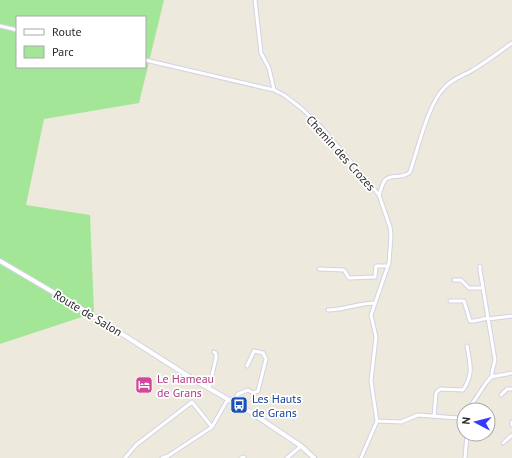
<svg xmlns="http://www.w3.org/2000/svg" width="512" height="458" font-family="'PT Sans',sans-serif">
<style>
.green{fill:#a3e697;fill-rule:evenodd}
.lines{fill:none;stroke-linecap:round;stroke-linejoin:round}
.minor-casing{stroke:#d2d2e4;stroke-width:5}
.tertiary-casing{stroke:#d2d2e4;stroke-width:6}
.minor{stroke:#fff;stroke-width:3}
.tertiary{stroke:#fff;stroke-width:4}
.labels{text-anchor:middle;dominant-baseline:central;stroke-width:3.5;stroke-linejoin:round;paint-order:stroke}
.street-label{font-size:12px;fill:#2b2b2b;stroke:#fff}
.hotel-label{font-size:12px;fill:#b23c85;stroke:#fff;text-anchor:start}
.transit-label{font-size:12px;fill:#164399;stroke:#fff;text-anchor:start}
</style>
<rect width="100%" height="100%" fill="#ede9dc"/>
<path class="green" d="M0,0H164L139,103L44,119L26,205L90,215L94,313L0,344ZM17,17H145V67H17Z"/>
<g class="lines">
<defs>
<path id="minor" d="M255,0L261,53L269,68L274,90
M0,26L17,30
M145,60L274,90L284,95L301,108L322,128L379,195L390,227L391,235L389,263L371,315L376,337L371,381L377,421L361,458
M379,195C381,190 382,184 385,180C391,173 402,180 410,172C418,149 428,103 445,87C452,79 462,76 471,71C485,63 499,52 512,43
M480,266V270L495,360L492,372V376
M319,269L344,270L349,278L375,277L376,266H388
M454,280H461L469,288H483
M450,301H464L470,321H474L488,318
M328,310C344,310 359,303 375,303
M488,319L512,316
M209,388L216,358V354L214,352
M501,395L507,389H512
M234,402L238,394L248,390L253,393L258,391L266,359L263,353L254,351L247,366
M468,410L486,383L491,377L512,373
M434,417L436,393L440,389L463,390C474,374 470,364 467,346
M377,421L401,422L418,415L458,418L464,414
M512,422V425
M503,443L512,435
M125,458L136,445L192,402L212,427
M162,458L168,456L212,427L228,399
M241,458L244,457
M287,458L301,446
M465,458L467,434"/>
<path id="tertiary" d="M0,261L97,318L196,381L252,413L301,446L314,458"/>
</defs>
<use href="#minor" class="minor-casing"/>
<use href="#tertiary" class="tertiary-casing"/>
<use href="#minor" class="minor"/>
<use href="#tertiary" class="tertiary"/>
</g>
<defs>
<symbol id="hotel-square" viewBox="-11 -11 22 22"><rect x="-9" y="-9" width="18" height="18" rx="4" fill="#d1479c" stroke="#fff"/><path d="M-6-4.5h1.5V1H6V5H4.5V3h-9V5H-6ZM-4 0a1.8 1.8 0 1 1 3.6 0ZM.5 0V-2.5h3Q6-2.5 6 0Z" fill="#fff"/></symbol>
<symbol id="bus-square" viewBox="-11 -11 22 22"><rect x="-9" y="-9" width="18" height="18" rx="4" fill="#1a4fb4" stroke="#fff"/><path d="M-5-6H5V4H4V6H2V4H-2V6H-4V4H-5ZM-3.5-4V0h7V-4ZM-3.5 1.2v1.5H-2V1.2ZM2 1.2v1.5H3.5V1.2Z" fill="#fff"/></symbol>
</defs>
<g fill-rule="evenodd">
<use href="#hotel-square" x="134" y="375" width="20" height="20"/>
<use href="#bus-square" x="229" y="395" width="20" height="20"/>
</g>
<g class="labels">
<g class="street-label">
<text transform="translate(341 153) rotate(48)">Chemin des Crozes</text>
<text transform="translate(88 313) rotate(31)">Route de Salon</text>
</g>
<g class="hotel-label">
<text x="157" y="378">Le Hameau<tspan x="157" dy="14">de Grans</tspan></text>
</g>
<g class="transit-label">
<text x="252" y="398">Les Hauts<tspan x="252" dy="14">de Grans</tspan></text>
</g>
</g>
<rect x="16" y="16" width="130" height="52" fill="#ffffff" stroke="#aaaaaa"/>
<rect x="24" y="29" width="20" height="6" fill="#ffffff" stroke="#aaaaaa"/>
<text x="52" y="36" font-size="12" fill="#2b2b2b">Route</text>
<rect x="24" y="46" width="20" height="12" fill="#a3e697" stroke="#aaaaaa"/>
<text x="52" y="56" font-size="12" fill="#2b2b2b">Parc</text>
<g transform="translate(476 422) rotate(277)"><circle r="19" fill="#ffffff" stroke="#aaaaaa"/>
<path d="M0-3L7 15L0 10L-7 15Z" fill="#3838ff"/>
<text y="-6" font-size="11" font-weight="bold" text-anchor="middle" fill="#2b2b2b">N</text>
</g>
</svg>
